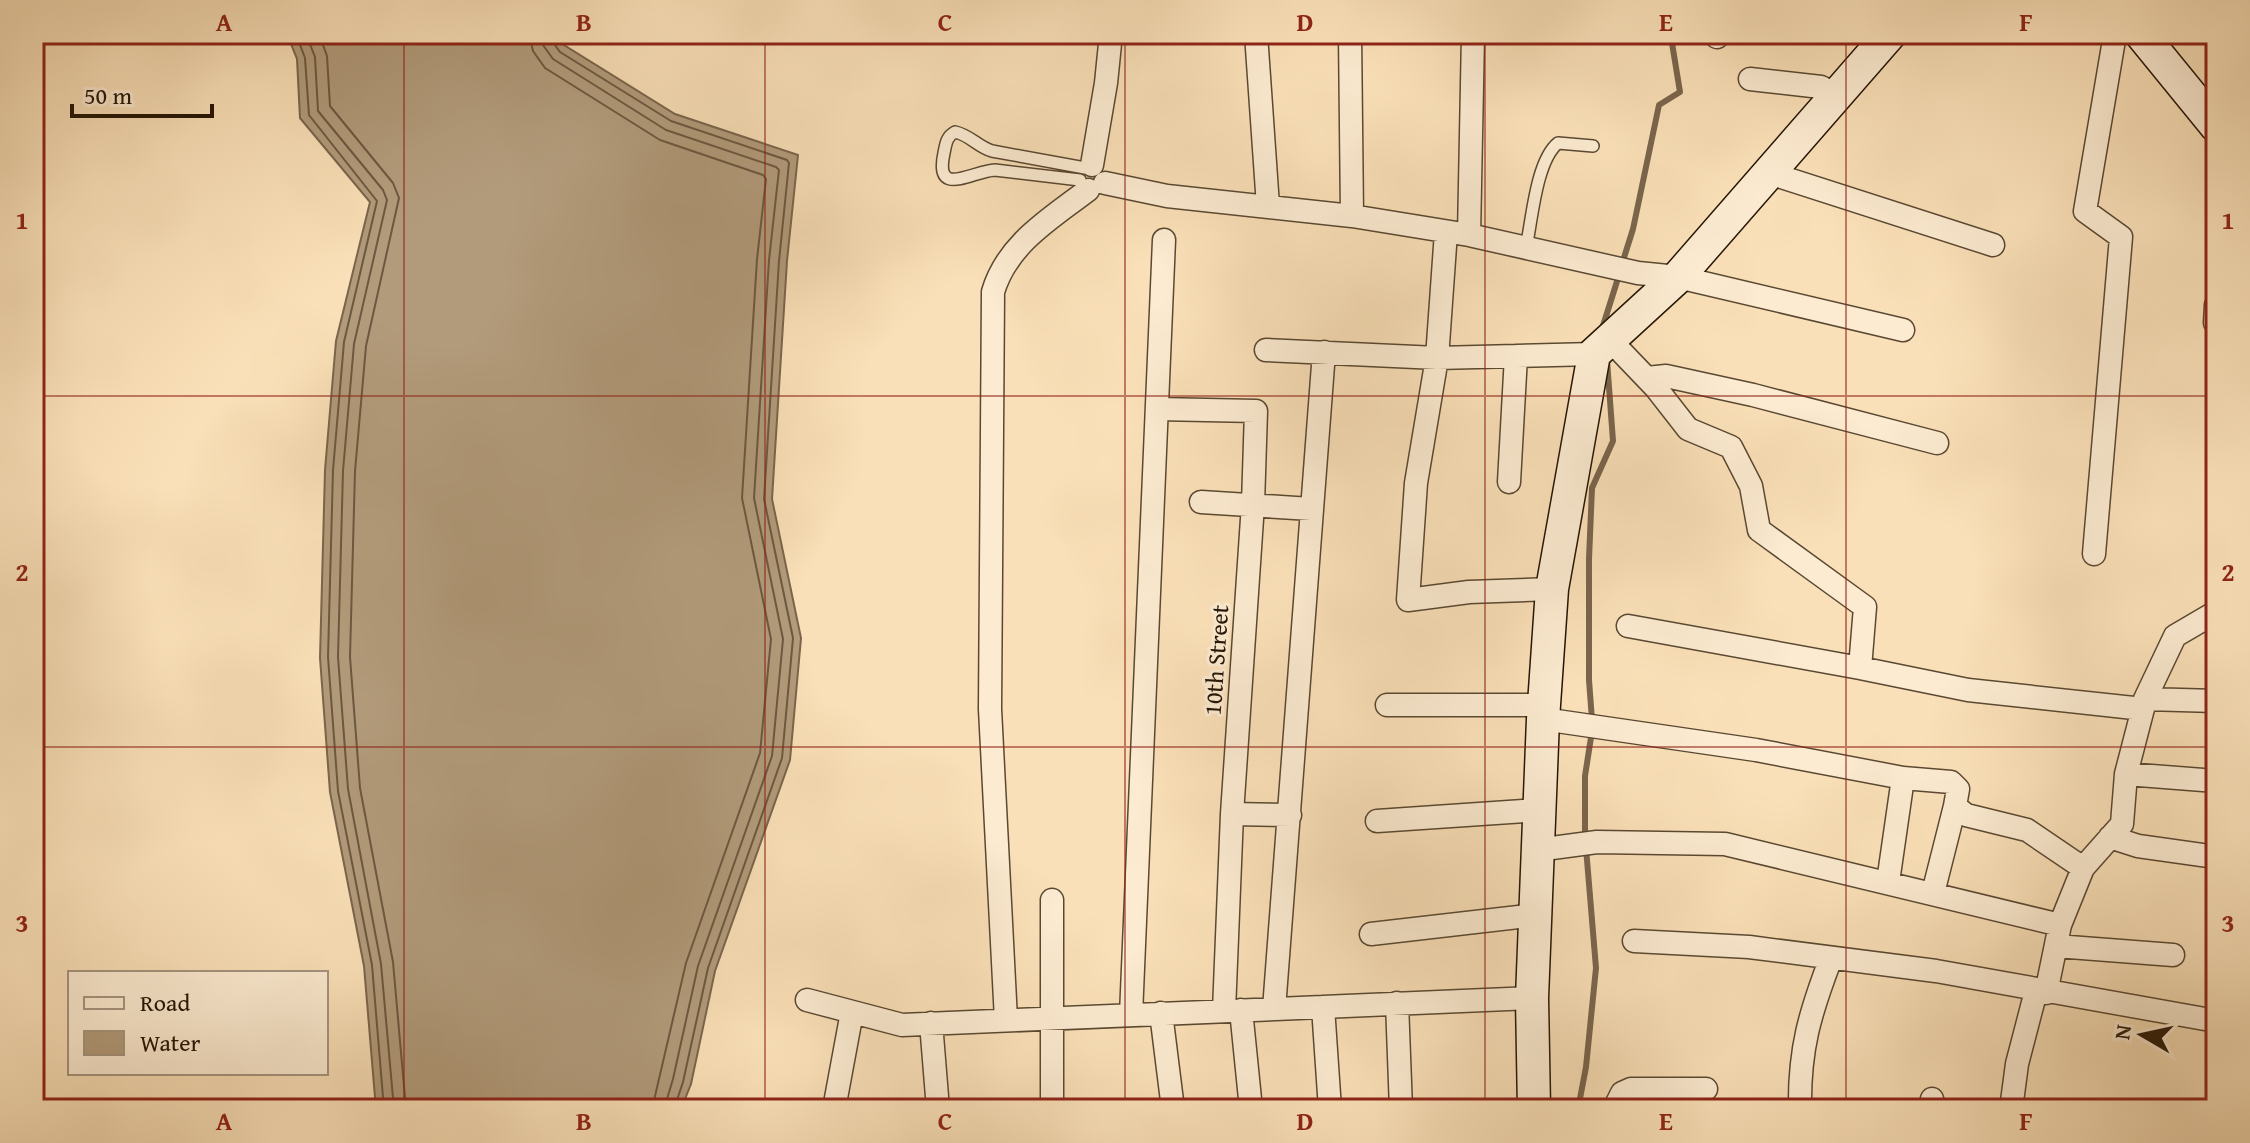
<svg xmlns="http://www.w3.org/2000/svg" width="2250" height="1143" font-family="'Gentium Book Plus',serif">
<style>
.water{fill:#b29b7b;stroke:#7a654c;stroke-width:2}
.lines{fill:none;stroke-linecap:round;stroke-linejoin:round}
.shore{stroke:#6c5840;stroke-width:2}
.stream{stroke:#7a654c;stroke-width:6}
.lane-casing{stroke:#5a4832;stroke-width:14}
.street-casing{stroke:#5a4832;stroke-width:25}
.secondary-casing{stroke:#251506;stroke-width:35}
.lane{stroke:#fcebd1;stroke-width:11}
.street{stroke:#fcebd1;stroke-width:22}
.secondary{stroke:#fcebd1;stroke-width:32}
.grid{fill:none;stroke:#8f2418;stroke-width:2;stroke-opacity:0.55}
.labels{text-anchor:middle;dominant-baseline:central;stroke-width:6;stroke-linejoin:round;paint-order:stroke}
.street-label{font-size:24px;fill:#251506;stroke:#fcebd1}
.neatline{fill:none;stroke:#8f2418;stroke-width:3}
.grid-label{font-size:26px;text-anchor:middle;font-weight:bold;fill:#8f2418}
</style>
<rect width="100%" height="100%" fill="#fae0b8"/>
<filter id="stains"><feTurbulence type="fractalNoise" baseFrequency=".0025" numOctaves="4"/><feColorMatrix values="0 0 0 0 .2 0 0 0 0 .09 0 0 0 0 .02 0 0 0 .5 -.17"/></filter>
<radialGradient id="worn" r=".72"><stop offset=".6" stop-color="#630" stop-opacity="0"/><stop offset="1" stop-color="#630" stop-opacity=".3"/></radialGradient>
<path class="water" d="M287,34H557L564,45L675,114L798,155L787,261L772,499L801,638L790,760L715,971L691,1084L681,1109H376L364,966L330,792L320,658L325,470L336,341L370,202L300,118L297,59Z"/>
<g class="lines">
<path class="shore" d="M296,34L305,58L309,115L377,201L344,342L333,470L328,657L338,791L372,965L384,1109
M306,34L315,57L318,111L383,190L387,200L354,344L343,471L338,657L348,789L381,964L394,1109
M319,34L327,56L330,106L393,183L399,198L366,346L355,471L350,657L360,788L393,962L406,1109
M529,34L533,51L545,68L660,140L763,175L766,179L757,259L742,498L771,639L760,753L686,963L652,1109
M541,34L543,45L553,59L666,130L776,167L779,170L769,260L754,498L783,639L772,756L698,966L673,1079L664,1109
M551,34L552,41L560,52L671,121L787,160L789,163L779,261L764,499L793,638L782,758L708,968L683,1082L674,1109"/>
<path class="stream" d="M1622,264L1633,229L1659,105L1680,92L1672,43L1662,34
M1602,329L1619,275
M1592,720L1589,680V559L1592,488L1613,441L1607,360
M1578,1109L1586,1067L1596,968L1585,836V776L1592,731"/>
<defs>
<path id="lane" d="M1080,180L995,170C972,171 934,199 944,153C946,144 946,137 955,132C970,135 978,147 992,151L1085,168
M1526,248C1532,220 1536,161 1558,143L1593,146"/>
<path id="street" d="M1256,34L1268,206
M1350,34L1352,216
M1717,37L1718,34
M34,41L35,34
M1750,79L1821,87L1836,95
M1092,165L1106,83L1111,34
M1769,173L1993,245
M1105,183L1167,196L1352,216L1469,235L1638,273L1678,277L1903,330
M1446,232L1437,358L1416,483L1408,600L1469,592L1552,589
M1469,235L1473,34
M2215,323L2216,305
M1610,340L1656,388L1688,429L1731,447L1751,486L1759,530L1865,607L1860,668L1968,690L2143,709
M1266,350L1437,358L1594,354
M1647,378L1666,376L1753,395L1937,443
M1157,409L1256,411L1253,504L1232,814L1224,1011
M1509,482L1516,356
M1201,502L1311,509
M2094,554L2121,237L2085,211L2115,34
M1628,626L1860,668
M2145,699L2216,701
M1387,705H1544
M1543,719L1756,750L1903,778L1888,882
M2126,774L2216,781
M1903,778L1951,782L1958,789L1955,806L1966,815L2027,830L2083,868
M1232,814L1290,815
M1377,821L1539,810
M2110,837L2138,846L2216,857
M1537,850L1597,842L1725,844L2060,925
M1933,893L1955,806
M1052,900V1109
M1371,934L1536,915
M1634,941L1749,947L1936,971L2216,1021
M2056,946L2173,955
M2046,993L2060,925L2083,868L2122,824L2126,774L2146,697L2175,636L2216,612
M807,1000L902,1025L1532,998
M1397,1003L1401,1109
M1323,1007L1330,1109
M1274,1009L1324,352
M1241,1010L1251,1109
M1161,1013L1173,1109
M1131,1015L1164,240
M1006,1020L990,709L993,292C1007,244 1050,219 1088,190
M931,1023L938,1109
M1932,1099V1109
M834,1109L852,1012
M1614,1109L1622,1093L1631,1089H1706
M1800,1109C1799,1049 1810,1013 1831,958
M2011,1109L2017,1064L2036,991"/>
<path id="secondary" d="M2141,34L2216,126
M1534,1109L1532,998L1543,719L1552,589L1594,354L1678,277L1890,34"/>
</defs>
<use href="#lane" class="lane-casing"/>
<use href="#street" class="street-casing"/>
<use href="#secondary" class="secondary-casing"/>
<use href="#lane" class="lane"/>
<use href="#street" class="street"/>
<use href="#secondary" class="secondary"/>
</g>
<path class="grid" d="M404,34V1109M765,34V1109M1125,34V1109M1485,34V1109M1846,34V1109M34,396H2216M34,747H2216"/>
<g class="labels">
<g class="street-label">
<text transform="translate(1216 660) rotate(-86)">10th Street</text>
</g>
</g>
<rect width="2250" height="1143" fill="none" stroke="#fae0b8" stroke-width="88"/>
<rect x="68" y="971" width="260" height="104" fill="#fcebd1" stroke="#a69580" stroke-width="2"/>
<rect x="84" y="997" width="40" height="12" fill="#fcebd1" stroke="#a69580" stroke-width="2"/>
<text x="140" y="1011" font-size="24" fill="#251506">Road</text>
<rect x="84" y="1031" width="40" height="24" fill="#b29b7b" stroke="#a69580" stroke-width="2"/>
<text x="140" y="1051" font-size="24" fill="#251506">Water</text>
<g transform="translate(2142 1035) rotate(279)" stroke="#fcebd1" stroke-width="6" paint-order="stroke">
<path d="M0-6L14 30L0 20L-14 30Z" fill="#251506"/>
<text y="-12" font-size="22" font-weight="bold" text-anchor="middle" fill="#251506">N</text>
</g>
<path d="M72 104v12h140v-12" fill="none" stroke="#251506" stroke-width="4"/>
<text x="84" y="104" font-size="24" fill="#251506" stroke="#fcebd1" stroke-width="6" paint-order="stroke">50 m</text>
<rect x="44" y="44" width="2162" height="1055" class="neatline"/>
<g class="grid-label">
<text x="224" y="31">A</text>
<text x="584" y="31">B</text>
<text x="945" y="31">C</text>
<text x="1305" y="31">D</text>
<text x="1666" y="31">E</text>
<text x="2026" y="31">F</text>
<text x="22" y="229">1</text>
<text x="2228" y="229">1</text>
<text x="22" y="581">2</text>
<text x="2228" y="581">2</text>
<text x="22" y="932">3</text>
<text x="2228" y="932">3</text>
<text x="224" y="1130">A</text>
<text x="584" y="1130">B</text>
<text x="945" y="1130">C</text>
<text x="1305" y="1130">D</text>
<text x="1666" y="1130">E</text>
<text x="2026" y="1130">F</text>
</g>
<rect width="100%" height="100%" filter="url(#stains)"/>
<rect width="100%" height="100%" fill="url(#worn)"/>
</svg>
